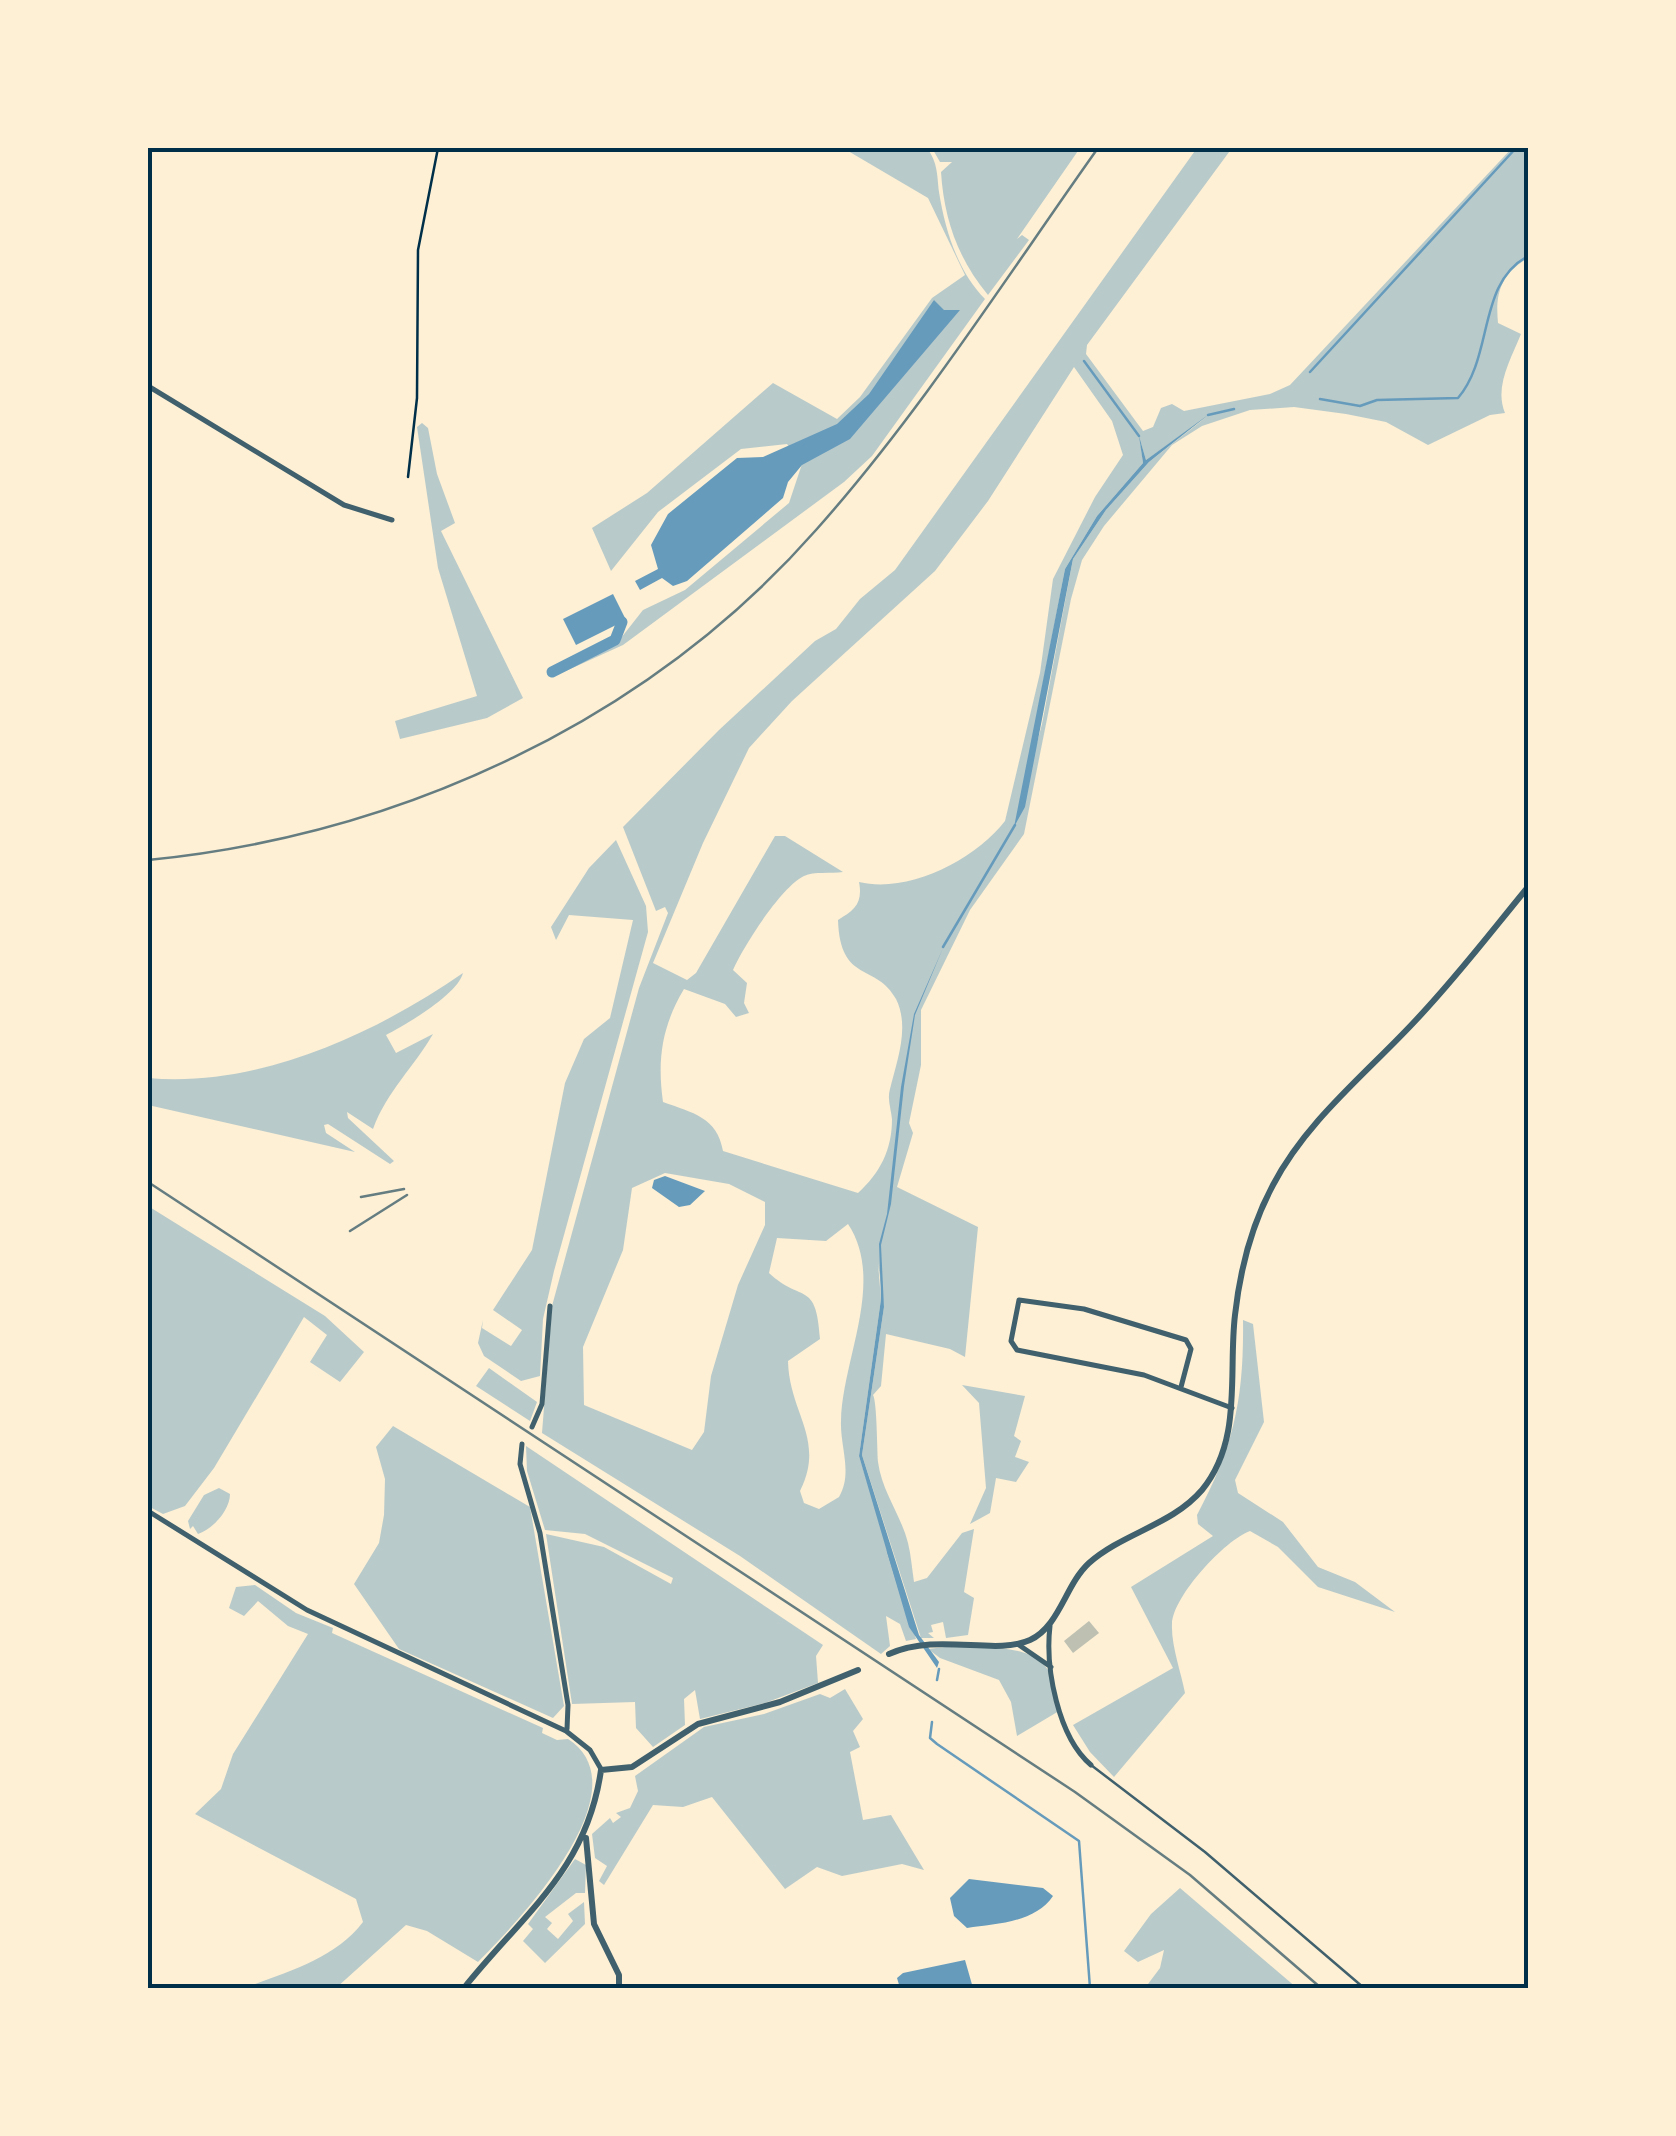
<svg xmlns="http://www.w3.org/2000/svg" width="1676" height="2136" font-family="'Playfair Display',serif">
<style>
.green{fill:#b9caca;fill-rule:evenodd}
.water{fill:#669bbc}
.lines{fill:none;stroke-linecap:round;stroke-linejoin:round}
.stream{stroke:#669bbc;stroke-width:2.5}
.canal{stroke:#669bbc;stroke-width:11}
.building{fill:#bec0b2}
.path{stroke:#003049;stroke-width:2.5}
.service{stroke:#3f606c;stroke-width:2.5}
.minor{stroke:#3f606c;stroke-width:5}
.tertiary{stroke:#3f606c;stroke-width:6}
.rail{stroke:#657d81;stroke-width:2.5}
.neatline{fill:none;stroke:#003049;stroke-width:4}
</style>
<rect width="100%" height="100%" fill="#fdf0d5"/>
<path class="green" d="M843,148H927C938,163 937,175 939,192C945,230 958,272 985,299L872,456L844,482L623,645L557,675L621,638L643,610L685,590L789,503L802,464L787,444L741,449L658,512L611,571L592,528L647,493L773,383L837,419L860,397L932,298L965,275L928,198Z
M932,148H1080L1017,239L1022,235L1029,240L988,295C958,259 944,219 941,172L952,162H940Z
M1197,148H1232L1087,345L1086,354L1143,431L1153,427L1161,408L1172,404L1184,411L1270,394L1290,385L1512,148H1528V258C1501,274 1495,293 1498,323L1521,334C1511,359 1494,387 1505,413L1490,415L1428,445L1386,422L1346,414L1294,407L1250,410L1202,426L1172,445L1104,526L1082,560L1071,599L1024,834L970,910L921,1010V1065L909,1123L913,1133L897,1187L978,1227L965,1357L950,1349L886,1334L881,1386L873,1395C877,1402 877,1448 878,1462C882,1492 901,1515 908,1543C911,1555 912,1569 914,1582L927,1578L962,1533L974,1529L964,1592L974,1598L968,1635L946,1638L943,1622L931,1625L933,1632L928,1633L934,1638H921L862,1455L884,1307L878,1263L881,1299L859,1456L916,1639L906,1641L900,1624L886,1616L890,1646L881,1654L740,1556L542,1433L552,1306L639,988L668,913L665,907L656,911L623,827L719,730L815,641L836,629L860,599L895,570ZM1074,367L1112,421L1123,455L1095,497L1053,579L1040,673L1005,821C975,860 908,894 859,882C863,903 855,910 838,920C840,984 877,963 896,999C910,1027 897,1061 890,1089C887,1099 891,1109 892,1119C892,1150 880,1173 858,1193L723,1151C717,1117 693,1113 663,1102C657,1059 662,1026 684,989L725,1004L736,1017L749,1013L744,1003L747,983L733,970C743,947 781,887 804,876C814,871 831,874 843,872L785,836H775L696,973L687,980L653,963L703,843L749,748L792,701L935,571L988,501ZM1205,418L1149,462L1106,510L1073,559L1042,724L1016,823L1065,569L1097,516L1143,463L1140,440L1146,460ZM665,1173L729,1184L765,1202V1225L738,1285L711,1376L704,1432L692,1450L584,1405L583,1347L623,1250L632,1188ZM848,1224C886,1281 842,1360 841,1421C840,1447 853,1473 839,1497L819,1509L804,1503L800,1491C826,1439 789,1413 788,1361L820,1339C816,1279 802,1304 769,1273L777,1238L826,1241Z
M422,423L428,428L437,474L455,523L441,531L523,698L487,718L400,739L395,721L477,696L438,568L417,427Z
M616,840L646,906L648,932L554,1271L543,1319L540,1376L521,1381L484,1356L478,1343L483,1320L482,1328L511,1346L522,1330L493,1310L532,1250L565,1083L584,1039L610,1018L633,920L569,915L556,940L551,927L589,868Z
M463,973C458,994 407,1024 386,1035L396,1053L433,1034C414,1067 387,1091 373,1129L347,1112L348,1118L394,1161L390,1164L328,1124L324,1125L326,1133L355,1152L148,1105V1078C258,1088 375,1034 463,973Z
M148,1206L325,1316L364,1352L340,1382L310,1362L327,1335L304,1317L214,1468L185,1506L163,1514L148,1506Z
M1243,1320L1253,1324L1264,1422L1235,1480L1238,1493L1283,1522L1318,1567L1355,1582L1395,1612L1318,1587L1278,1547L1250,1531C1225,1540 1173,1596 1172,1624C1171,1645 1181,1672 1185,1693L1114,1777L1090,1752L1073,1725L1173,1668L1131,1587L1213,1536L1198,1524L1197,1515C1234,1446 1244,1399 1243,1320Z
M489,1368L537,1402L530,1421L476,1386Z
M962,1385L1025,1396L1014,1436L1021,1441L1015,1457L1029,1462L1016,1482L996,1478L990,1513L970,1524L986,1488L979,1403Z
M393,1426L530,1507L564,1706L553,1718L399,1649L354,1584L379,1543L384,1515L385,1479L376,1447Z
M526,1446L823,1645L816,1656L818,1683L765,1703L700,1719L695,1690L684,1699L685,1725L653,1747L636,1728L635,1702L572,1704L546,1534L604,1547L671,1584L673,1578L585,1534L545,1530L527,1471Z
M219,1488L230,1494C230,1510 213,1529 198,1534L193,1526L190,1529L188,1521L204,1495Z
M255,1585L296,1613L333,1628L332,1633L543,1728L542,1733L557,1740L568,1739C645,1789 518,1922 478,1962L427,1931L406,1925L336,1988H245C286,1972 335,1959 363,1922L356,1899L195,1814L221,1789L233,1754L308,1634L288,1626L258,1601L244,1616L229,1608L236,1587Z
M954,1646C981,1648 1031,1643 1048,1670C1054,1680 1055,1699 1059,1711L1017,1736L1011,1702L999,1680L940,1658L928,1649Z
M845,1689L863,1719L853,1731L860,1747L850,1752L863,1820L891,1815L924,1870L902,1864L842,1876L817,1867L785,1889L712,1797L683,1807L653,1805L604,1885L599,1881L607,1866L595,1858L592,1834L610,1818L613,1823L621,1817L616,1813L630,1808L638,1791L635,1776L704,1727L764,1714L820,1694L830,1698Z
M575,1859L586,1865L585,1893H576L545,1917L552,1923L547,1929L558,1939L573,1921L568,1914L584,1902L585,1924L545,1963L523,1941L533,1929L528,1924Z
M1180,1888L1297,1988H1145L1160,1968L1164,1950L1138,1962L1124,1951L1151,1914Z"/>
<path class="water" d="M934,300L944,310H960L850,439L802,465L788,482L783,498L687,581L673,586L662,578L640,590L635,581L658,569L651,545L668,514L737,458L763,457L837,424L869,394Z
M1208,415L1149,462L1106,510L1073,559L1025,807L1014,827L1065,569L1097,516L1143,463L1139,436L1146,460Z
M613,594L626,620L576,645L563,619Z
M943,948L915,1015L904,1086L891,1204L881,1245L884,1307L862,1455L919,1635L939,1662L937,1668L909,1627L859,1456L881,1299L879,1244L887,1214L901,1087L914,1014Z
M665,1176L705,1191L690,1205L679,1207L652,1188L654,1180Z
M969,1879L1043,1888L1053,1896C1036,1922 997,1924 967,1928L954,1916L950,1898Z
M965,1960L973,1988H900L897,1978L903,1973Z"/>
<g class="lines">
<path class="stream" d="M1084,361L1139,436
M1310,372L1516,148
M1320,399L1360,406L1377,400L1458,398C1494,356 1477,283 1528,256
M1208,415L1234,409
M943,947L1015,825
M888,1551L905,1606
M937,1680L939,1669
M932,1722L930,1738L937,1744L1079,1841L1090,1988"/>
<path class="canal" d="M552,672L615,640L622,622"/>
</g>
<path class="building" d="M1089,1621L1099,1633L1073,1653L1064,1641Z"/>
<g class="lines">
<path class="path" d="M408,477L417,398L418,250L438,148"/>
<path class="service" d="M1091,1765L1205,1852L1364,1988"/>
<path class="minor" d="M148,386L344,505L392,520
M1181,1387L1191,1349L1186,1340L1084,1309L1019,1300L1011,1341L1017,1350L1144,1375L1232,1408
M532,1427L542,1404L550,1306
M522,1444L520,1464L540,1533L568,1705L567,1729
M148,1511L307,1610L566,1731L590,1750L601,1769
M1050,1626C1045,1668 1058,1737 1091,1765
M1019,1645L1051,1667"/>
<path class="tertiary" d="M889,1654C939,1632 994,1656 1030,1640C1060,1626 1065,1585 1089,1563C1123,1533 1172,1525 1202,1490C1243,1440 1228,1373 1235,1315C1240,1270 1252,1224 1273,1185C1307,1120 1367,1073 1416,1020C1456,978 1491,932 1528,887
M586,1838L594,1924L619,1975V1988
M464,1988C523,1914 587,1870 601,1770L632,1767L698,1724L780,1702L858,1670"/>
<path class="rail" d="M148,860C400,835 647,722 816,530C921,412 1007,276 1098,148
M148,1182L1075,1792L1190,1875L1321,1988
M361,1197L404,1189
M350,1231L407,1195"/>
</g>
<rect width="1676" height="2136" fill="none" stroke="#fdf0d5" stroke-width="300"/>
<rect x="150" y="150" width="1376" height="1836" class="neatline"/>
</svg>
